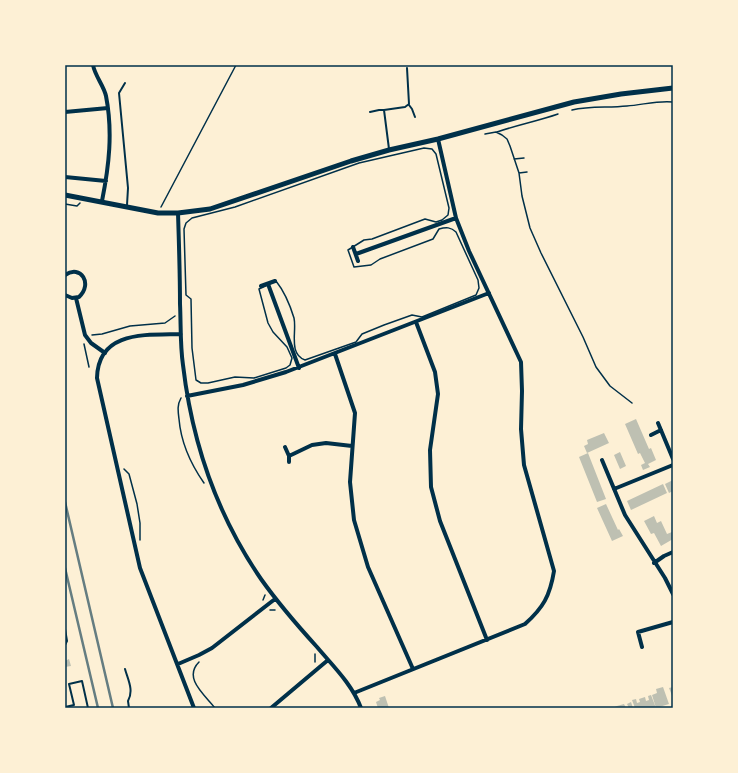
<svg xmlns="http://www.w3.org/2000/svg" width="738" height="773" font-family="'Exo 2',sans-serif">
<style>
.building{fill:#bec0b2}
.lines{fill:none;stroke-linecap:round;stroke-linejoin:round}
.path{stroke:#003049;stroke-width:1.5}
.service{stroke:#003049;stroke-width:2}
.minor{stroke:#003049;stroke-width:4}
.tertiary{stroke:#003049;stroke-width:5}
.rail{stroke:#657d81;stroke-width:2.5}
.neatline{fill:none;stroke:#003049;stroke-width:1.5}
</style>
<rect width="100%" height="100%" fill="#fdf0d5"/>
<path class="building" d="M636,419L649,449L651,448L656,460L648,464L650,467L643,470L641,465L645,463L640,453L638,454L625,424Z
M604,433L609,443L587,453L584,446L588,444L587,440Z
M620,452L626,466L620,469L614,455Z
M588,453L606,499L597,502L579,457Z
M673,480V491L669,493L665,484Z
M663,484L667,493L631,510L627,501Z
M606,504L618,530L619,529L623,536L612,541L597,508Z
M654,516L657,523L661,521L667,534L672,532L673,534V539L661,546L654,533L651,534L644,521Z
M69,659L71,666L65,667V661Z
M663,687L669,704L656,708L652,695L657,693L656,689Z
M673,687V698L669,688Z
M651,695L656,708H635L632,700L636,699L637,703L640,702L639,699L645,697L646,701L649,700L648,696Z
M385,696L389,708H378L376,702L380,700L379,698Z
M631,702L633,708H629L627,704Z
M624,704L626,708H612L617,706Z"/>
<g class="lines">
<path class="path" d="M572,110C590,106 608,108 627,106C642,105 659,100 673,102
M497,132C517,125 538,121 558,114
M485,134L496,132L502,135L507,139L510,146L519,173L522,196L530,228L541,253L583,337L596,367L610,386L632,403
M424,148L432,149L436,154L449,208L448,215L442,220L436,222L425,219L372,239L364,240L348,250L354,267L371,265L380,259L433,239L439,229C446,227 451,227 456,232L478,280L479,288L476,295L422,317L412,315L384,325L362,334L356,342L305,360C288,354 297,331 294,318C290,305 284,291 276,281L259,289L268,323L273,332L287,347L292,358L290,365L286,368L254,378L235,377L208,383H201L196,380L192,348L191,299L186,295L184,229L186,223L192,218L235,207L359,163Z
M514,159L524,158
M519,173L527,172
M65,204L77,206L80,203
M161,207L236,65
M92,335L102,334L130,326L165,323L175,316
M84,344L89,367
M181,398C177,405 178,411 179,419C181,443 190,463 204,483
M124,469L129,474L137,504L140,523V540
M263,600L265,595
M270,610H275
M315,654V662
M199,662C183,678 204,694 215,708"/>
<path class="service" d="M125,83L119,93L128,188L127,205
M409,105L412,109L415,117
M370,112L379,110H384
M389,149L384,110L405,107L409,104L407,68
M65,629L67,641L65,645
M125,669C128,680 134,690 128,701L129,708
M65,707L74,705L69,684L82,681L88,708"/>
<path class="minor" d="M93,65C95,76 104,86 106,96C113,132 109,166 102,201
M65,112L108,108
M65,177L106,181
M178,213C179,244 180,274 180,304C181,324 180,345 183,365C192,442 217,515 261,579C278,603 297,625 317,647C333,666 352,684 361,708
M353,247L358,261
M356,254L456,218
M65,275C81,264 93,284 79,297L72,298L65,295
M268,284L299,368
M261,286L275,281
M76,298L85,335L91,343L105,353
M416,322L435,372L438,394L430,450L431,487L440,521L487,640
M181,334C147,335 98,330 97,378L140,568L194,708
M335,354L355,413L350,482L354,520L368,567L413,669
M187,396L243,385L286,372L489,293
M658,423L673,459
M651,435L661,430
M285,447L289,456V462
M289,456L312,445L326,443L352,446
M602,460L625,515L665,578L673,594
M614,489L673,465
M654,563L664,556L673,552
M642,647L638,632L673,622
M178,664L199,655L212,648L275,599
M354,693L525,624C543,608 550,596 554,571L524,465L521,429L522,391L521,362L469,251L456,218L438,139
M271,708L328,660"/>
<path class="tertiary" d="M65,195L158,213H178L210,209L351,161L389,150L438,139L574,102L621,94L673,88"/>
<path class="rail" d="M65,502L113,708
M65,568L98,708"/>
</g>
<rect width="738" height="773" fill="none" stroke="#fdf0d5" stroke-width="132"/>
<rect x="66" y="66" width="606" height="641" class="neatline"/>
</svg>
